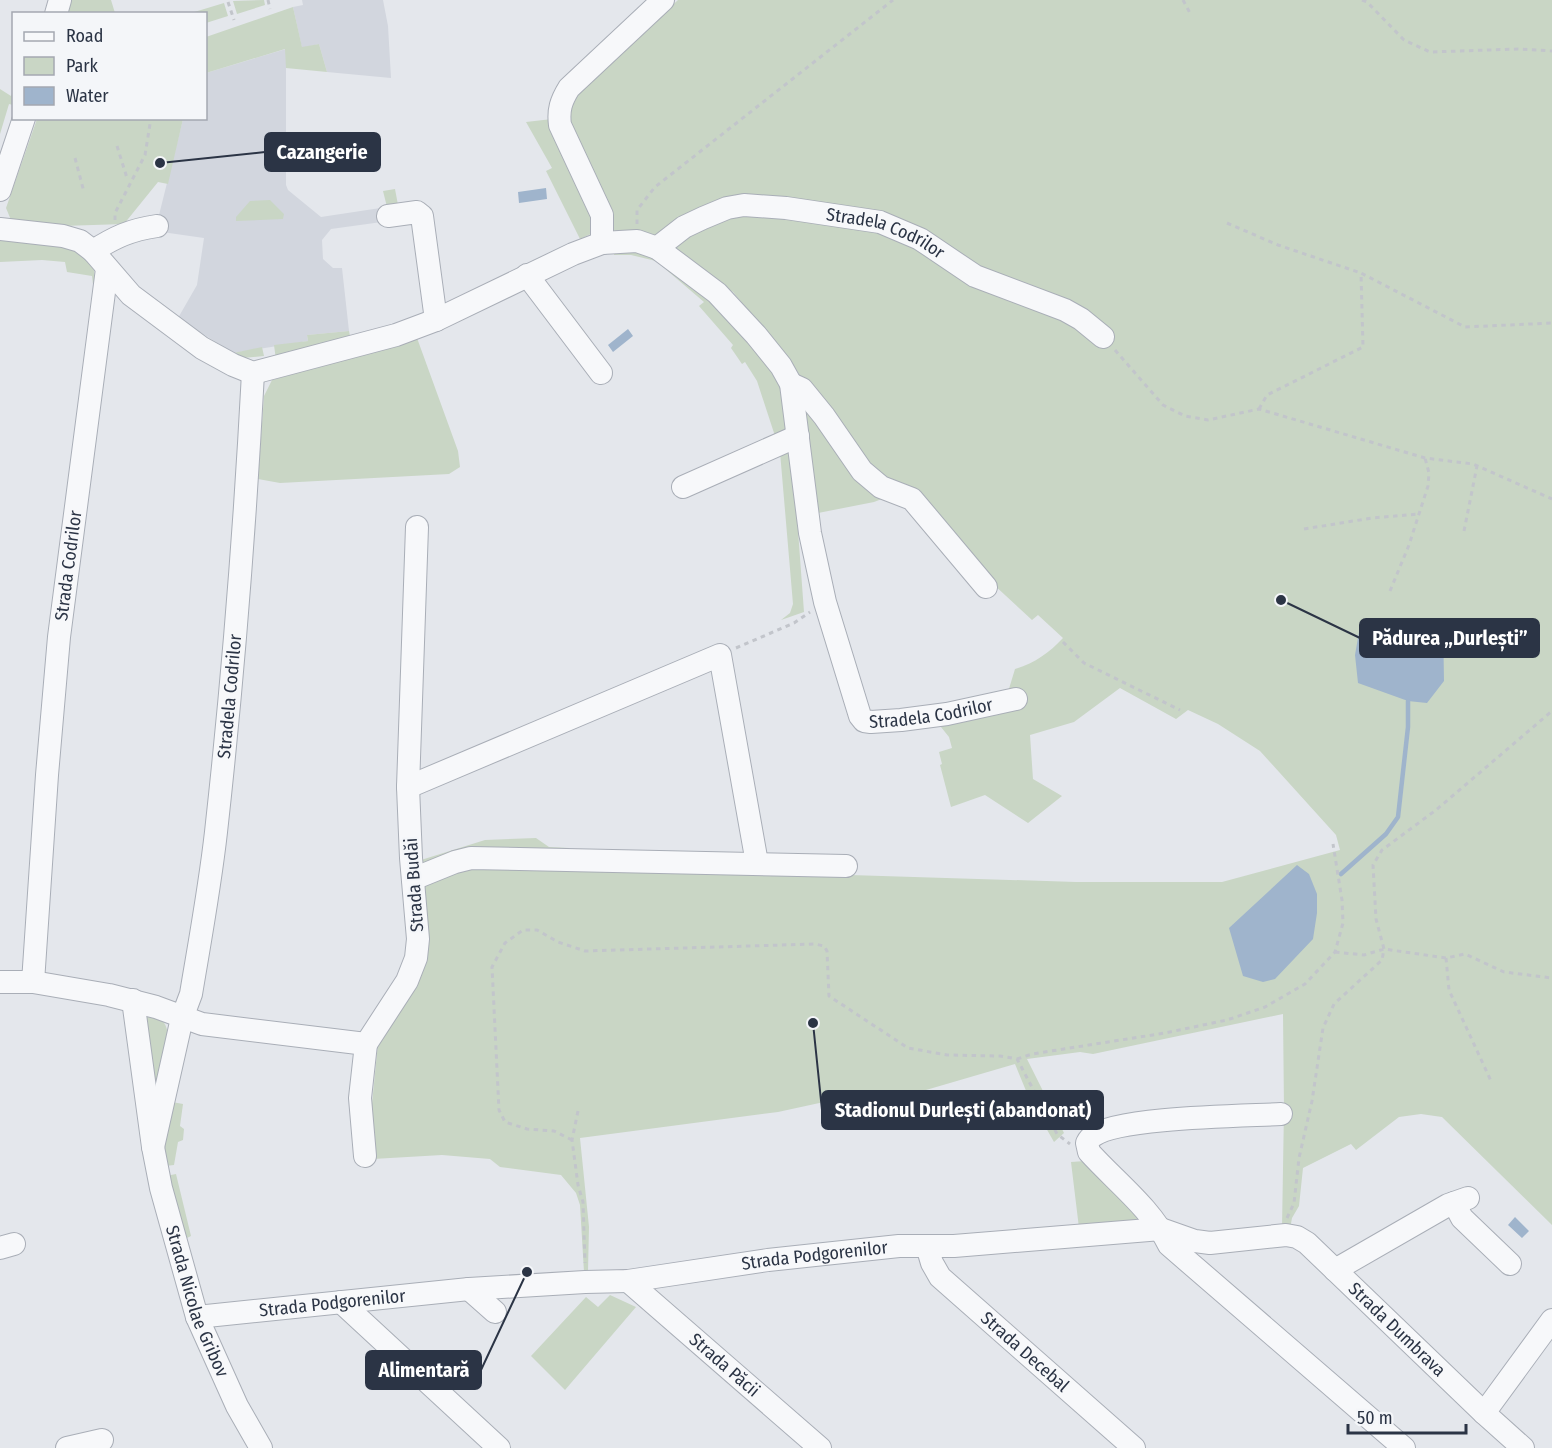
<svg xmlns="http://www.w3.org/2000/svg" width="1552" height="1448" font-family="'Fira Sans Condensed',sans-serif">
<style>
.built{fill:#d2d6de}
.green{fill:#c9d6c5}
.water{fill:#9fb4cc}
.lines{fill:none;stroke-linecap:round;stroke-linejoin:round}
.stream{stroke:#9fb4cc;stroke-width:4.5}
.minor-casing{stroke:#a9aeb7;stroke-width:24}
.path{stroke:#c2c5cb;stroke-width:3;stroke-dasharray:4.5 4.5;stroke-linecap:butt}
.minor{stroke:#f7f8fa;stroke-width:22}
.labels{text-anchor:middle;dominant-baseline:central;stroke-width:4.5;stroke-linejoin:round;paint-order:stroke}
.street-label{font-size:18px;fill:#2b3445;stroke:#f4f6f9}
.leader{fill:none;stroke:#2b3445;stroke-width:2}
.callout-dot{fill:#2b3445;stroke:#f4f6f9;stroke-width:2}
.callout{fill:#2b3445;stroke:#2b3445;stroke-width:2}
.callout-label{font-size:20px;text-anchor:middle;font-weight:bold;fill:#fff}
</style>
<rect width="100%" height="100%" fill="#e4e7ec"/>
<path class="built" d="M302,0H383L388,26L391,78L327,72L319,44L302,48L293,7L303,5Z
M286,49V185L288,190L321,217L387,207L389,221L331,229L322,240L323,259L333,268H342L349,331L307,335L308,341L233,353L178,318L197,285L204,238L155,231L183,119L206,118V73Z"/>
<path class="green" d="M71,0H111L115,13L67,14Z
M264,0L265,5L237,14L233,1Z
M678,0H1552V1225L1442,1117L1421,1114L1399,1117L1356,1150L1351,1144L1303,1168L1299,1206L1292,1218L1290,1229L1282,1228L1284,1109L1283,1014L1093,1054L1080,1052L1027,1059L1064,1133L1054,1142L1029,1098L1015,1064L926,1090L824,1102L778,1112L580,1138L589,1227L588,1271L584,1272L580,1205L576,1193L561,1175L500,1167L490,1159L442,1155L373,1159L370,1124L378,1043L417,980L422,881L456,867L757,872L1076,882H1222L1340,850L1336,835L1260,751L1218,724L1188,710L1176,719L1120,688L1074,722L1030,735L1033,779L1062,796L1028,823L985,795L951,807L940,765L942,764L939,752L952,748L949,737L937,722L1008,692L1015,669C1035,663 1049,653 1063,638L1038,615L1032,620L862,463L789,360L733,292L657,238L612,230L567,123L569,103Z
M224,3L228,16L206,23V14L191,13Z
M293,7L302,47L319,44L327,72L286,68L285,49L206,73V37Z
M0,89L11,96L14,89L13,105L9,104L0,134Z
M37,119H183L168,184L158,182L124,224L31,227L11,220L6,208Z
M552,119L597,231L580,239L546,171L552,168L526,122Z
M395,189L398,205L387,207L383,191Z
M270,200L284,214L283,219L236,221V217L250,201Z
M9,236C35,239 72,235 90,260C96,268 95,283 94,293L92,276L67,272L65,262L42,260L0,262V241Z
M615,247L653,252L753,338L784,389L792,434L775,436L757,381L745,362L742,364L731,348L733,345L699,306L704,302L656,261L631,255H614Z
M349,331L351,341L276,360L274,345L308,341L307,335Z
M417,338L458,451L460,467L449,474L280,483L258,479L264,396L272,380Z
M262,347L264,356L243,358L233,353Z
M799,398L887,497L874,502L813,514Z
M792,449L804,612L781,620L790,613L793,604L780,452Z
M536,838L549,847L569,848L571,854L418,869L421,860L485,840Z
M146,1011C159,1015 166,1021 168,1034L152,1104Z
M172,1102L183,1104L180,1126L184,1129L183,1140L178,1142L174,1165L165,1166L163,1130Z
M1085,1161L1145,1223L1079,1228L1071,1162Z
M176,1174L191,1236L187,1238L166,1176Z
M610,1295L636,1307L565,1390L531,1356L586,1297L598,1307Z"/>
<path class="water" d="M546,188L547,199L519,203L518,192Z
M628,329L633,336L613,352L608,345Z
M1420,619L1443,622L1444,681L1427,703L1408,701L1358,683L1355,655L1359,632Z
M1297,865L1309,874L1317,894V913L1313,939L1275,979L1263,982L1243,976L1229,928Z
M1515,1217L1529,1231L1522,1238L1508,1225Z"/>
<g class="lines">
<path class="stream" d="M1341,874L1386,834L1398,817L1408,727V701"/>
<defs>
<g id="minor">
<path d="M56,14L60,0"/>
<path d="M0,190L24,118"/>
<path d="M388,216L417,212L422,216L436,320"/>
<path id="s1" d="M0,229L63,236L80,241L93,251L131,295L202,348L233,365L253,373L396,335L436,320L573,254L602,243L637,241L657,248L717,293L756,335L781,366L791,384L810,533L825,602L860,716L864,721L871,722L901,720L947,714L1016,699"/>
<path d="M602,243V215L560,125C558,110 561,101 569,88L663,0"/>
<path id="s2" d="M657,248L684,227L703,218L727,208L744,205L786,208L880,222L920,239L975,276L1065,310L1081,319L1103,337"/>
<path d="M93,251C115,237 130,230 157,226"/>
<path d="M527,275L601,373"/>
<path d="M791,384L802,389L824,416L862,471L881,487L912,499L986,587"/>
<path d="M683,487L798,436"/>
<path d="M408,787L720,655L757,863"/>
<path d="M413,879L455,862L471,858L846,866"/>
<path d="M0,982H33L109,995L156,1007L202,1024L366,1044L407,981L416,958L418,939L411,858L408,787L417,527"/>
<path id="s3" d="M33,982L47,775L59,637L107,269"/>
<path id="s4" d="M133,1000L153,1147L161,1188L197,1317L237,1406L261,1448"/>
<path d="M1281,1114C1245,1116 1117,1117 1093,1136C1091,1137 1088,1141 1087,1143L1089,1152C1116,1182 1151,1208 1169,1245L1404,1448"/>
<path id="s5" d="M153,1147L182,1018L191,994C200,940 210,886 216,832C233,679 245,526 253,373"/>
<path d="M365,1156L360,1098L366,1044"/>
<path d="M1454,1203L1462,1218L1510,1264"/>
<path id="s6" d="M927,1246L932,1263L940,1277L1134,1448"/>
<path d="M0,1248L14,1244"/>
<path d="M1335,1270L1448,1205L1468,1198"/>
<path id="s7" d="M628,1281L820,1448"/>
<path d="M469,1289L495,1312"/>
<path d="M341,1302L499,1448"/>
<path id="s8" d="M197,1317L469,1289L585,1282L628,1281L768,1260L899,1246H954L1161,1229L1195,1241L1210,1243L1286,1235L1297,1237L1307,1243L1484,1413L1523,1448"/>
<path d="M1484,1413L1552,1320"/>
<path d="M67,1448L102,1440"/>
</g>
</defs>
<use href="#minor" class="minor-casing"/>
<path class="path" d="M268,0L270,9
M1183,0L1191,15
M1362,0L1367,2L1404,40L1430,52L1518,49L1552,51
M228,2L234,20
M117,146L127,178
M75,158L84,192
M115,220V213L145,155L151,118
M1227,223L1278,245L1361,273
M637,224V210L655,187L893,0
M1115,350L1163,405L1185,416L1208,420L1259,409L1425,458L1473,464L1552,499
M1259,409L1267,395L1363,347L1361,273L1465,327L1552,323
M1304,529L1372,518L1419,514
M1464,531L1477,466
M1390,591L1409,545L1428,486L1429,473L1425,458
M1063,642L1084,663L1180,710
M736,648L794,623L810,612
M1335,952L1364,955L1384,949L1446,958L1465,954L1504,972L1552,978
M1446,958L1449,990L1491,1081
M1017,1059L1032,1054L1165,1033L1227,1020L1265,1007L1305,984L1335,952L1343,923L1342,900L1333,844
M578,1111L572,1140L578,1185L583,1202L585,1263
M572,1140L554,1131L527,1129L505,1122L499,1110L492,967L505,943L523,930H537L558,942L585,951L815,944L824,946L827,951L829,996L908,1048L947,1055L1000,1056L1017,1059L1057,1134L1070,1144
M1287,1218L1294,1203L1299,1158L1312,1101L1323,1028L1334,1004L1382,960L1384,949L1376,919L1373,865L1382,850L1436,810L1552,711"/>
<use href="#minor" class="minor"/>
</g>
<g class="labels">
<g class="street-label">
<text stroke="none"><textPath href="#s2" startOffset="244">Stradela Codrilor</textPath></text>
<text stroke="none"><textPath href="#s3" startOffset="418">Strada Codrilor</textPath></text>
<text stroke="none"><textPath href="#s5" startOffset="458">Stradela Codrilor</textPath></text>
<text stroke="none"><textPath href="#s1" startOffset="1338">Stradela Codrilor</textPath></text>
<text transform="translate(414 885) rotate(-94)">Strada Budăi</text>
<text stroke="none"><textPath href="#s8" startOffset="621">Strada Podgorenilor</textPath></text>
<text stroke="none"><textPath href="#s4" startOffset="309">Strada Nicolae Gribov</textPath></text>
<text stroke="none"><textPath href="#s8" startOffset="136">Strada Podgorenilor</textPath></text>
<text stroke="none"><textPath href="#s8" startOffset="1244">Strada Dumbrava</textPath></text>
<text stroke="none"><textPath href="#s6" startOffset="147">Strada Decebal</textPath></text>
<text stroke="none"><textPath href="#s7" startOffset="128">Strada Păcii</textPath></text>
</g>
</g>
<path class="leader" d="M160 163L265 152M1281 600L1360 638M813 1023L822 1110M527 1272L481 1370"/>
<g class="callout-dot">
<circle cx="160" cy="163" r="6"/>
<circle cx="1281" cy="600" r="6"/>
<circle cx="813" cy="1023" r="6"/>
<circle cx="527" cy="1272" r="6"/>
</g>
<g class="callout">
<rect x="265" y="133" width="115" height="38" rx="6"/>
<rect x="1360" y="619" width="179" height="38" rx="6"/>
<rect x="822" y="1091" width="281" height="38" rx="6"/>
<rect x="366" y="1351" width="115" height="38" rx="6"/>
</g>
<g class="callout-label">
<text x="322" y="159">Cazangerie</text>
<text x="1450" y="645">Pădurea „Durlești”</text>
<text x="963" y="1117">Stadionul Durlești (abandonat)</text>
<text x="424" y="1377">Alimentară</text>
</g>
<rect x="12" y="12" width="195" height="108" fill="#f4f6f9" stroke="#a4a8b1" stroke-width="1.5"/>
<rect x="24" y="32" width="30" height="9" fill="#f7f8fa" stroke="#a4a8b1" stroke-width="1.5"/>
<text x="66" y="42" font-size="18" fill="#2b3445">Road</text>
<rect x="24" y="57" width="30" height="18" fill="#c9d6c5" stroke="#a4a8b1" stroke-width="1.5"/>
<text x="66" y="72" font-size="18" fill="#2b3445">Park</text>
<rect x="24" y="87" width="30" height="18" fill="#9fb4cc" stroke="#a4a8b1" stroke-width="1.5"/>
<text x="66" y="102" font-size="18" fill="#2b3445">Water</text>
<path d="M1348 1424v9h118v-9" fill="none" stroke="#2b3445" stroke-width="3"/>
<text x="1357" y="1424" font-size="18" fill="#2b3445" stroke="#f4f6f9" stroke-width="4.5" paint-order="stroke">50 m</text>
</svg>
